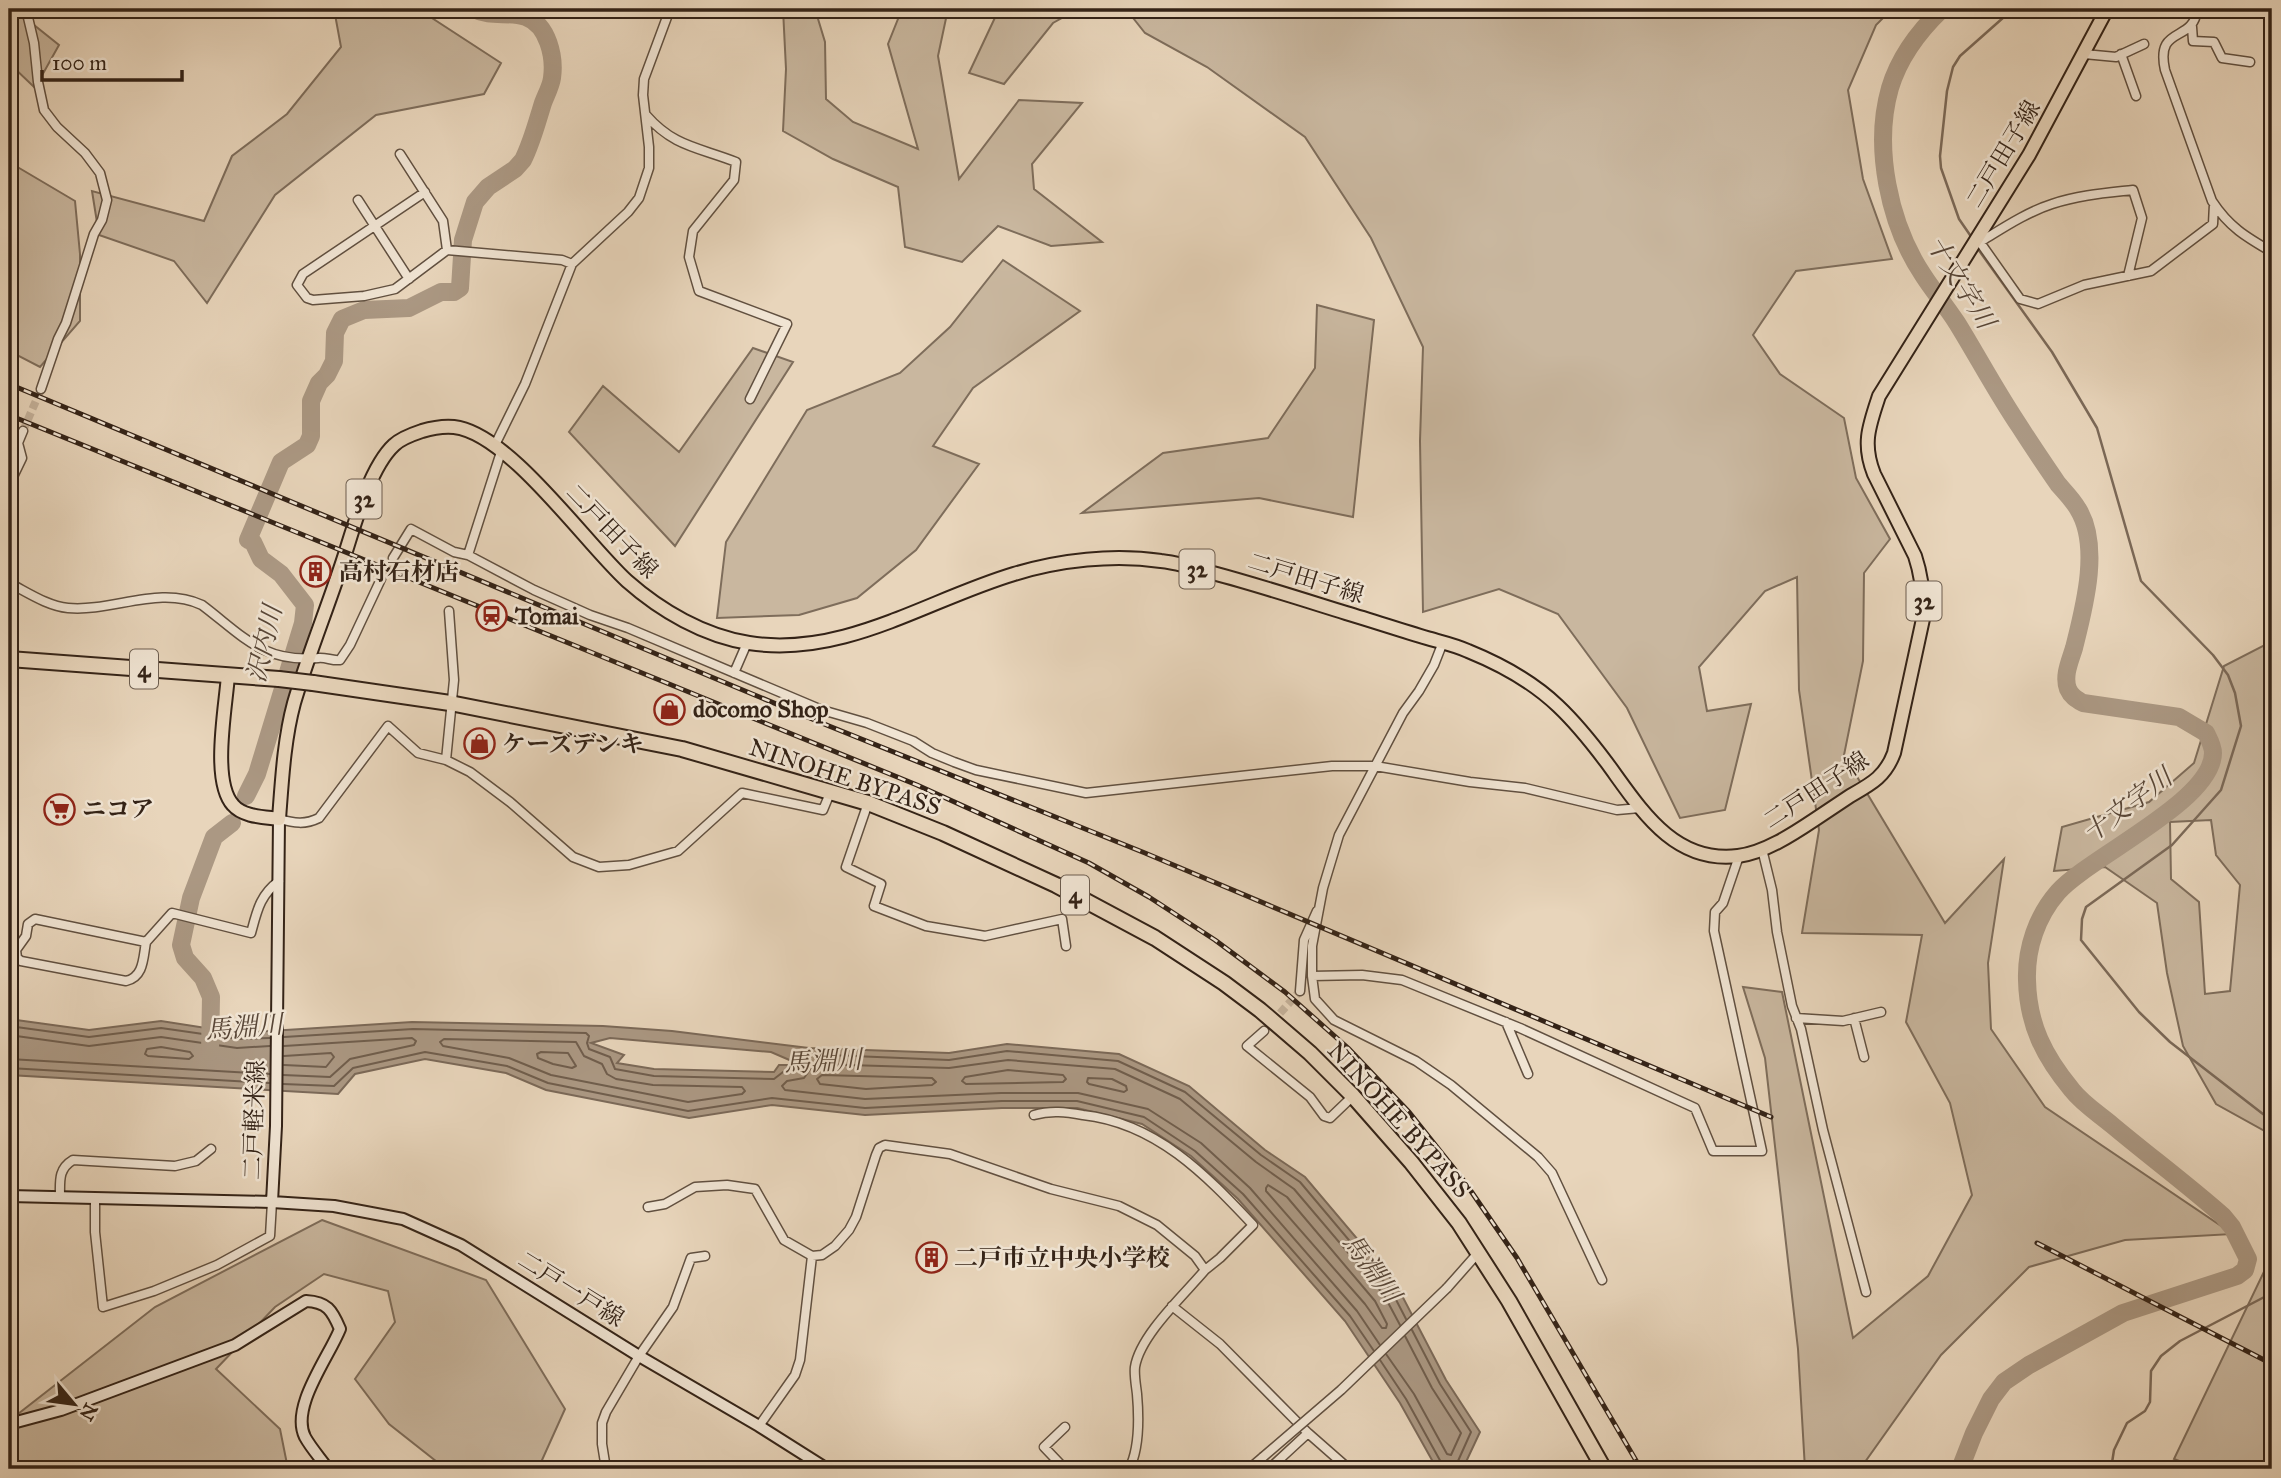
<svg xmlns="http://www.w3.org/2000/svg" width="2281" height="1478" font-family="'IM FELL Great Primer','Noto Serif JP',serif">
<style>
.green{fill:#c9b79f;stroke:#7e6d5b;stroke-width:2;fill-rule:evenodd}
.water{fill:#ab9883;stroke:#7b6958;stroke-width:2;fill-rule:evenodd}
.lines{fill:none;stroke-linecap:round;stroke-linejoin:round}
.shore{stroke:#705e4d;stroke-width:2}
.stream{stroke:#7b6958;stroke-width:2.5}
.river{stroke:#ab9883;stroke-width:18}
.street-tunnel{stroke:#c4b19a;stroke-width:8;stroke-dasharray:8 4;stroke-linecap:butt}
.street-casing{stroke:#615040;stroke-width:11}
.secondary-casing{stroke:#342317;stroke-width:14}
.primary-casing{stroke:#342317;stroke-width:16}
.highway-casing{stroke:#342317;stroke-width:18}
.street{stroke:#f0e4d3;stroke-width:8}
.secondary{stroke:#f0e4d3;stroke-width:10}
.primary{stroke:#e8d5bb;stroke-width:12}
.highway{stroke:#e8d5bb;stroke-width:14}
.rail-casing{stroke:#342317;stroke-width:5}
.rail{stroke:#f0e4d3;stroke-width:2.5;stroke-dasharray:8;stroke-linecap:butt}
.street-bridge-casing{stroke:#615040;stroke-width:11;stroke-linecap:butt}
.highway-bridge-casing{stroke:#342317;stroke-width:18;stroke-linecap:butt}
.street-bridge{stroke:#f0e4d3;stroke-width:8}
.highway-bridge{stroke:#e8d5bb;stroke-width:14}
.labels{text-anchor:middle;dominant-baseline:central;stroke-width:5;stroke-linejoin:round;paint-order:stroke}
.shield{fill:#f0e4d3;stroke:#6c5d4f;stroke-width:2}
.shield-label{font-size:23px;font-weight:bold;fill:#342317}
.street-label{font-size:24px;fill:#342317;stroke:#f0e4d3}
.poi-label{font-size:24px;font-weight:bold;fill:#342317;stroke:#f0e4d3;text-anchor:start}
.water-label{font-size:26px;font-style:italic;fill:#584637;stroke:#f0e4d3}
</style>
<rect width="100%" height="100%" fill="#e8d5bb"/>
<filter id="stains"><feTurbulence type="fractalNoise" baseFrequency=".00286" numOctaves="4"/><feColorMatrix values="0 0 0 0 .2 0 0 0 0 .09 0 0 0 0 .02 0 0 0 .5 -.17"/></filter>
<radialGradient id="worn" r=".72"><stop offset=".6" stop-color="#630" stop-opacity="0"/><stop offset="1" stop-color="#630" stop-opacity=".3"/></radialGradient>
<path class="green" d="M9,9H14L59,45L35,88L9,63Z
M334,9H418L501,63L484,94L376,115L275,195L207,303L174,261L99,235L92,191L204,221L232,156L287,114L341,47Z
M783,9H815L825,42L826,99L853,122L918,149L888,44L902,9H948L938,56L959,179L1019,100L1082,103L1032,164L1034,189L1102,242L1051,246L998,226L962,262L905,247L898,187L833,159L783,131L786,69Z
M999,9H1078L1053,23L1004,84L969,73Z
M1126,9H1892L1876,25L1848,90L1863,179L1892,259L1796,271L1753,335L1780,374L1844,418L1856,478L1890,539L1864,573L1863,661L1844,755L1945,923L2004,859L1988,963L1991,1029L2045,1107L2233,1234L2125,1240L2029,1267L1941,1355L1860,1469H1805L1798,1349L1765,1058L1743,987L1782,992L1853,1338L1928,1276L1972,1195L1950,1103L1906,1022L1922,935L1802,933L1819,830L1799,690L1797,577L1765,591L1699,667L1707,711L1751,704L1725,810L1680,818L1627,708L1558,614L1499,589L1423,612L1420,441L1423,347L1371,238L1305,137L1207,67L1145,33Z
M9,162L75,201L80,254V321L40,367L9,351Z
M1003,260L1080,311L973,388L933,446L979,464L916,550L857,598L799,615L717,618L726,542L807,410L900,373L950,327Z
M1317,305L1374,320L1353,517L1259,498L1082,513L1163,453L1268,438L1315,368Z
M753,348L793,362L675,546L569,432L603,386L679,452Z
M2272,560V926L2265,986L2272,1008V1135L2216,1104L2183,1046L2167,973L2157,903L2105,867L2054,871L2062,827L2149,802L2194,763L2224,666L2269,643ZM2211,820L2216,855L2240,885L2230,991L2205,994L2199,902L2171,879L2170,822Z
M322,1220L486,1280L565,1409L538,1469H446L389,1424L355,1379L395,1322L388,1291L324,1274L275,1307L216,1369L280,1429L288,1469H9V1421L155,1307Z
M2272,1255V1469H2200L2174,1459Z"/>
<path class="water" d="M9,1019L89,1030L161,1021L238,1033L412,1022L603,1026L672,1031L809,1048L949,1053L1007,1044L1119,1054L1189,1086L1265,1150L1305,1177L1397,1286L1446,1380L1480,1432L1465,1464L1467,1469H1437L1400,1403L1345,1321L1238,1199L1191,1156L1142,1124L1077,1108H1002L865,1115L772,1105L689,1118L546,1090L506,1073L425,1059L355,1074L338,1094L9,1075ZM610,1038L771,1052L801,1065H779L774,1072L654,1069L617,1063L624,1055L591,1043Z"/>
<g class="lines">
<path class="shore" d="M9,1026L89,1037L161,1028L238,1039L270,1038
M9,1035L89,1046L161,1037L237,1048L270,1046
M284,1037L413,1029L586,1033L589,1036L587,1043L589,1049L610,1057L615,1069L654,1076L774,1079L783,1072L800,1070L803,1065L801,1057L805,1054L949,1060L1007,1051L1118,1061L1185,1092L1261,1155L1300,1182L1391,1290L1406,1319
M444,1039L576,1042L584,1056L602,1064L607,1074L616,1079L653,1085L742,1087L745,1091L742,1094L688,1102L551,1075L509,1058L443,1046L440,1042Z
M161,1047L190,1052L193,1056L189,1059L148,1056L145,1054L147,1049Z
M541,1052L568,1053L576,1066L572,1068L553,1064L538,1058L537,1054Z
M9,1059L270,1074
M284,1065L326,1067L334,1057L331,1053L284,1056
M9,1068L269,1083
M1008,1070L1063,1075L1066,1079L1063,1082L966,1084L962,1081L965,1077Z
M283,1075L330,1077L350,1059L414,1045L416,1041L412,1038L284,1046
M822,1075L932,1078L936,1082L932,1085L866,1089L820,1084L817,1079Z
M1088,1078L1112,1079L1126,1086L1127,1090L1124,1092L1089,1084L1087,1082Z
M283,1084L334,1086L353,1068L425,1052L507,1066L548,1083L688,1111L772,1098L865,1108L1002,1101H1077L1144,1117L1195,1151L1243,1194L1350,1316L1374,1351
M1268,1185L1287,1197L1375,1301L1387,1324L1386,1328H1382L1365,1304L1266,1191V1188Z
M1412,1330L1440,1384L1471,1432L1458,1461L1459,1469
M1380,1345L1357,1311L1250,1188L1201,1143L1148,1109L1078,1093H1001L865,1099L785,1090L782,1086L787,1081L804,1078L814,1064L949,1068L1008,1060L1115,1069L1180,1099L1256,1162L1294,1189L1384,1295L1400,1325
M1386,1354L1414,1394L1447,1454L1451,1455L1461,1433L1432,1388L1405,1336
M1380,1360L1406,1399L1442,1464L1443,1469"/>
<path class="stream" d="M1970,235L1959,219L1941,168L1940,156L1947,91L1953,67L1960,56L2013,9
M1978,249L2052,352L2097,428L2141,581L2213,655L2228,675L2235,693L2241,726L2221,790L2172,845L2086,907L2082,919L2081,940L2139,1012L2170,1042L2272,1121
M2111,1469L2114,1450L2127,1423L2145,1411L2150,1402L2151,1371L2161,1356L2180,1341L2272,1293"/>
<path class="river" d="M1942,9C1920,30 1899,58 1890,88C1873,147 1889,224 1923,275C1934,292 1946,306 1957,323C1978,357 1997,393 2020,427C2032,446 2045,465 2058,484C2065,492 2073,500 2078,509C2101,546 2084,608 2074,648C2070,661 2063,676 2068,689C2071,696 2076,699 2083,703L2179,717L2206,733C2209,739 2213,746 2213,753C2213,801 2089,857 2058,892C2037,916 2026,948 2027,980C2028,1025 2044,1056 2072,1090C2083,1104 2099,1114 2112,1125C2149,1156 2188,1185 2223,1216L2232,1227L2248,1259L2245,1270L2237,1276L2123,1313L2029,1365L2004,1382L1991,1399L1974,1433L1960,1469
M246,796L257,774L303,623L305,605L281,574L261,559L253,542L248,540L281,462L307,445L311,436V401L319,383L327,375L334,361L335,333L342,319L364,310L409,308L441,292H454L460,288L463,240L475,202L488,187L515,169L523,160C532,142 537,122 543,103C546,95 551,86 552,78C555,57 548,25 526,17C508,11 491,18 474,9
M210,1052L211,997L203,978L185,958L181,945L191,898L214,837L232,823"/>
<path class="street-tunnel" d="M23,431L41,389
M381,579L393,558
M1264,1031L1300,991"/>
<defs>
<path id="street" d="M26,9L34,43L38,82L44,110L57,127L85,153L100,173L107,200L102,220L94,234L66,323L58,339L41,389
M2197,9C2194,44 2155,24 2165,70L2212,201C2229,227 2246,237 2272,252
M2192,27L2193,41L2214,42L2222,58L2250,62
M2084,54L2116,57L2144,44
M2121,54L2136,96
M646,115C674,147 698,147 736,162L734,180L693,231L689,257L699,291L787,324L750,399
M400,154L443,221L447,250
M425,192L303,274L297,285L307,298L313,300L364,296L395,289L447,250L562,260L572,264
M358,200L409,279
M1977,238L2020,299L2038,304L2084,285L2151,271L2213,224L2214,204
M1980,242C2003,228 2027,212 2052,204C2079,195 2106,193 2133,190L2142,218L2128,276
M494,447L525,384L572,264L628,212L639,198L649,168V147L643,95L644,79L670,9
M9,485L22,458L18,443L23,431
M468,555L501,452
M393,558L411,529L454,552L468,555L534,590L590,615L628,628L822,710L867,723L913,741L932,753L954,762L976,770L1086,793L1332,766H1375L1470,782L1525,788L1617,810L1640,808
M9,583C27,592 47,606 68,608C113,612 159,585 202,605C243,636 263,663 318,658C326,657 332,661 340,660L350,645L381,579
M1443,642L1434,665L1419,691L1403,713L1339,835L1323,888L1312,946V976L1315,999L1334,1020L1416,1061L1451,1085L1538,1157L1552,1173L1602,1280
M734,673L747,643
M446,760L454,680L449,611
M868,803L846,867L881,884L874,906L926,926L985,936L1062,919L1066,946
M279,819C294,823 305,825 319,818L388,726L418,753L446,760L470,772L510,802L573,857L599,867L629,865L678,851L742,793L823,810L830,793
M1762,849L1772,890L1777,932L1792,1006L1801,1029L1823,1130L1866,1292
M146,942C143,958 144,977 126,981L21,961L17,958L16,950L26,936L28,924L35,919L146,942L172,913L251,933C257,911 260,895 279,881
M1312,976L1362,975L1402,980L1520,1028L1695,1108L1713,1151H1762L1714,931L1715,912L1723,903L1739,856
M1300,991L1304,940L1317,911
M1796,1018L1843,1021L1881,1012
M1854,1018L1864,1057
M1506,1022L1528,1074
M1264,1031L1247,1046L1310,1097L1324,1116L1330,1118L1353,1096
M1034,1115C1051,1110 1066,1112 1083,1115C1156,1123 1205,1174 1253,1225L1220,1258L1205,1270
M60,1197C60,1181 58,1169 73,1160L175,1166L196,1161L211,1149
M95,1198V1232L103,1307L154,1291L217,1265L270,1236L272,1202
M648,1207L665,1204L695,1187L727,1185L755,1189L784,1240L812,1256L822,1255L835,1246L849,1230L856,1217L876,1155L879,1148L885,1145L950,1154L1051,1189L1119,1206L1157,1225L1195,1256L1205,1270C1185,1294 1140,1335 1135,1367C1134,1375 1136,1385 1137,1394C1139,1417 1140,1448 1129,1469
M1447,1288L1478,1253
M1172,1306L1220,1344L1308,1433L1269,1469
M759,1426L795,1375L800,1360L812,1256
M1308,1433L1349,1469
M606,1469L602,1444V1423L606,1412L639,1356L673,1307L691,1258L705,1256
M1065,1469L1044,1447L1065,1427
M1249,1469L1263,1457"/>
<path id="secondary" d="M9,1196L272,1202L334,1206L403,1219L461,1245L639,1356L759,1426L827,1469
M272,1202L276,1126L279,819
M9,1424L61,1410L235,1345L306,1301C327,1302 332,1310 340,1329C329,1357 290,1407 305,1437C311,1448 321,1459 328,1469"/>
<path id="primary" d="M228,675C226,706 211,781 233,805C243,817 265,817 279,819C282,780 284,740 294,703C309,652 330,602 346,551C355,522 371,466 394,445C401,438 413,434 422,431C432,428 443,426 454,427C509,433 586,544 627,581C661,611 704,636 749,643C843,658 927,600 1014,574C1060,560 1113,554 1161,561C1179,563 1196,568 1213,573C1258,585 1301,599 1346,613C1373,621 1400,630 1427,638C1441,642 1455,645 1468,651C1500,664 1533,682 1558,706C1576,723 1592,743 1607,763C1640,808 1673,864 1738,856C1764,853 1793,834 1814,820C1826,812 1838,804 1850,796C1871,784 1885,777 1894,753L1923,619C1924,597 1922,577 1915,556L1874,474C1862,444 1869,426 1879,396L2029,155L2107,9"/>
<path id="highway" d="M9,659L279,679
M313,683L450,703L682,749L868,803L943,833L1056,885L1155,938L1224,983L1260,1010L1310,1053L1353,1096L1411,1162L1459,1223L1509,1301L1604,1469"/>
</defs>
<use href="#street" class="street-casing"/>
<use href="#secondary" class="secondary-casing"/>
<use href="#primary" class="primary-casing"/>
<use href="#highway" class="highway-casing"/>
<use href="#street" class="street"/>
<use href="#secondary" class="secondary"/>
<use href="#primary" class="primary"/>
<use href="#highway" class="highway"/>
<defs>
<path id="rail" d="M9,384L829,726L1145,853L1771,1117
M9,415L917,785L1089,863L1149,897L1215,940L1285,992L1348,1048L1409,1112L1464,1181L1517,1258L1641,1469
M2037,1243L2272,1364"/>
</defs>
<use href="#rail" class="rail-casing"/>
<use href="#rail" class="rail"/>
<defs>
<path id="street-bridge" d="M1263,1457L1341,1390L1447,1288"/>
<path id="highway-bridge" d="M279,679L313,683"/>
</defs>
<use href="#street-bridge" class="street-bridge-casing"/>
<use href="#highway-bridge" class="highway-bridge-casing"/>
<use href="#street-bridge" class="street-bridge"/>
<use href="#highway-bridge" class="highway-bridge"/>
</g>
<defs>
<symbol id="building-ring" viewBox="-11 -11 22 22"><circle r="9.5" fill="#f0e4d3" stroke="#8f2418" stroke-width="1.5"/><path d="M-4-6H4V6H1V3H-1V6H-4ZM-2.5-4.3h1.7v1.8h-1.7ZM.8-4.3h1.7v1.8H.8ZM-2.5-1h1.7V.8h-1.7ZM.8-1h1.7V.8H.8Z" fill="#8f2418"/></symbol>
<symbol id="station-ring" viewBox="-11 -11 22 22"><circle r="9.5" fill="#f0e4d3" stroke="#8f2418" stroke-width="1.5"/><path d="M-3-6H3Q5-6 5-4V2Q5 4 3 4L4.5 6H3L1.5 4h-3L-3 6H-4.5L-3 4Q-5 4-5 2V-4Q-5-6-3-6ZM-3.5-4v3h7v-3ZM-3.5 1v1.5H-2V1ZM2 1v1.5H3.5V1Z" fill="#8f2418"/></symbol>
<symbol id="shop-ring" viewBox="-11 -11 22 22"><circle r="9.5" fill="#f0e4d3" stroke="#8f2418" stroke-width="1.5"/><path d="M-5-2.5h2.3a2.7 3.5 0 0 1 5.4 0H5L5.5 6h-11ZM-1.5-2.5h3a1.5 2.3 0 0 0-3 0Z" fill="#8f2418"/></symbol>
<symbol id="supermarket-ring" viewBox="-11 -11 22 22"><circle r="9.5" fill="#f0e4d3" stroke="#8f2418" stroke-width="1.5"/><path d="M-6-5.5h2.5l.6 2H6L4.5 2H-2.5L-4.4-4H-6ZM-1.5 3.2a1.3 1.3 0 1 0 .1 0ZM3 3.2a1.3 1.3 0 1 0 .1 0Z" fill="#8f2418"/></symbol>
</defs>
<g fill-rule="evenodd">
<use href="#building-ring" x="298" y="554" width="35" height="35"/>
<use href="#station-ring" x="474" y="598" width="35" height="35"/>
<use href="#shop-ring" x="652" y="692" width="35" height="35"/>
<use href="#shop-ring" x="462" y="726" width="35" height="35"/>
<use href="#supermarket-ring" x="42" y="792" width="35" height="35"/>
<use href="#building-ring" x="914" y="1240" width="35" height="35"/>
</g>
<g class="labels">
<g class="shield">
<rect x="346.5" y="479.5" width="35" height="39" rx="5"/>
<rect x="1179.5" y="549.5" width="35" height="39" rx="5"/>
<rect x="1906.5" y="581.5" width="35" height="39" rx="5"/>
<rect x="130" y="649.5" width="28" height="39" rx="5"/>
<rect x="1061" y="875.5" width="28" height="39" rx="5"/>
</g>
<g class="shield-label">
<text x="364" y="499">32</text>
<text x="1197" y="569">32</text>
<text x="1924" y="601">32</text>
<text x="144" y="669">4</text>
<text x="1075" y="895">4</text>
</g>
<g class="street-label">
<text transform="translate(2003 154) rotate(-59)">二戸田子線</text>
<text transform="translate(612 531) rotate(46)">二戸田子線</text>
<text transform="translate(1306 578) rotate(17)">二戸田子線</text>
<text transform="translate(845 777) rotate(18)">NINOHE BYPASS</text>
<text transform="translate(1816 790) rotate(-33)">二戸田子線</text>
<text transform="translate(254 1120) rotate(-88)">二戸軽米線</text>
<text transform="translate(1399 1120) rotate(48)">NINOHE BYPASS</text>
<text transform="translate(571 1289) rotate(32)">二戸一戸線</text>
</g>
<g class="poi-label">
<text x="339" y="572">高村石材店</text>
<text x="515" y="616">Tomai</text>
<text x="693" y="709">docomo Shop</text>
<text x="502" y="744">ケーズデンキ</text>
<text x="82" y="809">ニコア</text>
<text x="954" y="1258">二戸市立中央小学校</text>
</g>
<g class="water-label">
<text transform="translate(1961 282) rotate(58)">十文字川</text>
<text transform="translate(264 644) rotate(-77)">沢内川</text>
<text transform="translate(2127 805) rotate(-37)">十文字川</text>
<text transform="translate(244 1027) rotate(-5)">馬淵川</text>
<text transform="translate(823 1061) rotate(-3)">馬淵川</text>
<text transform="translate(1372 1268) rotate(54)">馬淵川</text>
</g>
</g>
<rect width="2281" height="1478" fill="none" stroke="#e8d5bb" stroke-width="35"/>
<rect x="10" y="10" width="2260" height="1457" fill="none" stroke="#342317" stroke-width="3.5"/>
<rect x="18" y="18" width="2246" height="1443" fill="none" stroke="#342317" stroke-width="2"/>
<g transform="translate(74 1404) rotate(119)" stroke="#f0e4d3" stroke-width="5" paint-order="stroke">
<path d="M0-5L12 26L0 18L-12 26Z" fill="#342317"/>
<text y="-10" font-size="19" font-weight="bold" text-anchor="middle" fill="#342317">N</text>
</g>
<path d="M42 70v10h140v-10" fill="none" stroke="#342317" stroke-width="3.5"/>
<text x="52" y="70" font-size="21" fill="#342317" stroke="#f0e4d3" stroke-width="5" paint-order="stroke">100 m</text>
<rect width="100%" height="100%" filter="url(#stains)"/>
<rect width="100%" height="100%" fill="url(#worn)"/>
</svg>
